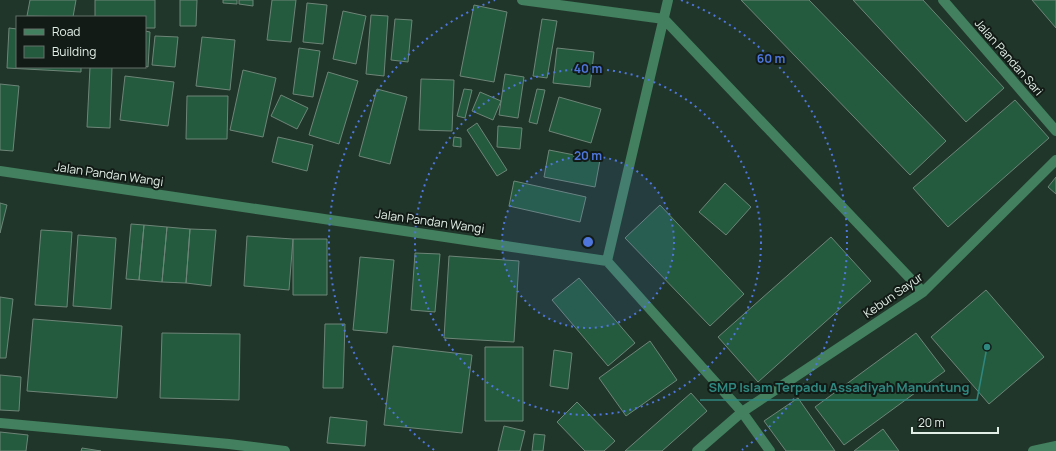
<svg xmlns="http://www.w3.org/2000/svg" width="1056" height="451" font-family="Manrope,sans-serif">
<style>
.building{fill:#245b3f;stroke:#6d8577}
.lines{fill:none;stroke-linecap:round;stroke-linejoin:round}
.minor{stroke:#42805f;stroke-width:10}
.ring{fill:none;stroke:#4e76dc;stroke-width:2;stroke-dasharray:2 4}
.labels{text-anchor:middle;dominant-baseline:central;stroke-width:4;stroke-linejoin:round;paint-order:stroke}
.street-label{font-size:12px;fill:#e2efe7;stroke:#121b16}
.centre{fill:#4e76dc;stroke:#121b16;stroke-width:2}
.ring-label{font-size:12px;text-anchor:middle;font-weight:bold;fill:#4e76dc;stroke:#121b16;stroke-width:4;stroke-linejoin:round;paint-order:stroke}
.leader{fill:none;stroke:#2f8880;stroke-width:1.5}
.callout-dot{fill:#2f8880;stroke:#121b16;stroke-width:1.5}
.callout-label{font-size:13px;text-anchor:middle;font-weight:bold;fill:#2f8880;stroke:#121b16;stroke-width:4;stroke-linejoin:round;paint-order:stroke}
</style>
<rect width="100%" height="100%" fill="#21362a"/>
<path class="building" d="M30,0H76L73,17L27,16Z
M95,0H155V28H145V17H95Z
M180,0H197L196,26H180Z
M223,0H237V4L223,3Z
M239,0H253V6L239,4Z
M272,0H296L291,42L267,40Z
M741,0H809L946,141L910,175Z
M853,0H923L1004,88L966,122Z
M1032,0H1056V28Z
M307,3L327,5L323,44L303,42Z
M474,5L507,12L494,82L460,76Z
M343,11L366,16L356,64L333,59Z
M371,15L388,16L384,76L366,74Z
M395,19L412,20L408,62L391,60Z
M542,19L557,21L547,78L533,76Z
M9,28L17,29V67H81V72L7,68Z
M145,31L150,32L148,67L145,66Z
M155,36L178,37L175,67L152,65Z
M202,37L235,40L230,90L196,86Z
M299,48L320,51L313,97L293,94Z
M557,48L594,52L590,87L553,83Z
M90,67H112L110,128L87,127Z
M243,70L276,78L263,137L230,130Z
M328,72L358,81L339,144L309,135Z
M505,74L524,77L518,118L499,115Z
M125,76L174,82L168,126L120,120Z
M421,79L454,80L452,131L419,130Z
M0,84L19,86L13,151L0,150Z
M377,89L407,97L390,164L359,156Z
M464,89L472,90L465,118L457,116Z
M537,89L545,90L537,124L529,122Z
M480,92L501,101L493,120L472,111Z
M281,95L308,108L297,129L271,116Z
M187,96H228L227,139H186Z
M559,97L601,109L591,143L549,131Z
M1015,100L1049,138L948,227L913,188Z
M477,123L507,170L497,176L467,130Z
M498,126L522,128L520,149L497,147Z
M278,137L313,145L307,171L272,162Z
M454,137L461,138V147L453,146Z
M549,150L600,160L595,187L544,177Z
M1056,177V194L1048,187Z
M514,181L586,197L580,222L509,206Z
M725,183L751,207L726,235L699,212Z
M0,203L7,205L0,233Z
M660,205L744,294L710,326L625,238Z
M131,224L144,225L139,280L126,279Z
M144,225L167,227L162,282L139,280Z
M167,227L190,229L186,283L162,282Z
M190,229L216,230L211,286L186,283Z
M41,230L72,232L67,307L35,305Z
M78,235L116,238L111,309L73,306Z
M247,236L293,239L289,290L244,286Z
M831,237L871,281L758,382L718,337Z
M293,239H327V295H293Z
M415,253L440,254L435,312L411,310Z
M449,256L519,261L514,342L444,338Z
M360,257L394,260L387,333L353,330Z
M579,278L635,343L608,366L552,300Z
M986,290L1044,357L989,404L931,337Z
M0,297L13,299L6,358H0Z
M33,319L122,326L117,398L27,391Z
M325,324H345L343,388H323Z
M162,333L240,334L239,400L160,398Z
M916,333L945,371L844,445L815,407Z
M650,341L677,380L626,416L599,378Z
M393,346L472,355L462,433L384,425Z
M485,347H523V421H485Z
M554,350L572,353L568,389L550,386Z
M0,375L21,377L19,411L0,410Z
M691,393L707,411L662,451H625Z
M798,398L835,451H786L764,421Z
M577,402L615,441L604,451H585L557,422Z
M330,417L367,421L365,446L327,443Z
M504,426L525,431L520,451H498Z
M883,429L899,451H854Z
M0,432L28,435L26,451H0Z
M534,434L545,435L543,451H532Z
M82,448L101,451H81Z"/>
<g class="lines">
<path class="minor" d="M522,0L664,19L923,292
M943,0L1056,131
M0,171L607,261L742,412L770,451
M607,261L668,0
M0,423L229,444L285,451
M697,451L742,412L923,292L1056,160
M1033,451L1056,446"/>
</g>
<circle cx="588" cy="242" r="86" fill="#4e76dc" fill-opacity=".12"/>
<g class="ring">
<circle cx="588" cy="242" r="86"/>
<circle cx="588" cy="242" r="173"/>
<path d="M434 450A259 259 0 0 1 495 0M681 0A259 259 0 0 1 742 450"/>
</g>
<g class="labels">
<g class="street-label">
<text transform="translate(1009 57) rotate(49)">Jalan Pandan Sari</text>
<text transform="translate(109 174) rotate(8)">Jalan Pandan Wangi</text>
<text transform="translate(430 221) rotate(8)">Jalan Pandan Wangi</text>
<text transform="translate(893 295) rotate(-35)">Kebun Sayur</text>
</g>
</g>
<circle cx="588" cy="242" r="6" class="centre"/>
<g class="ring-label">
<text x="771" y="63">60 m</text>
<text x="588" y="73">40 m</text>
<text x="588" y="160">20 m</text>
</g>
<path class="leader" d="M987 347L977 400H700"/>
<circle class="callout-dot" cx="987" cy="347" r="4"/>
<g class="callout-label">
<text x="839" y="392">SMP Islam Terpadu Assadiyah Manuntung</text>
</g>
<rect x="16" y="16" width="130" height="52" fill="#121b16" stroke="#65706a"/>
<rect x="24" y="29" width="20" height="6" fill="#42805f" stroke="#65706a"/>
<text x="52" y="36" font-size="12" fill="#e2efe7">Road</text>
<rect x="24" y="46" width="20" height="12" fill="#245b3f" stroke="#65706a"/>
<text x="52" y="56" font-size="12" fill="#e2efe7">Building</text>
<path d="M912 427v6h86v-6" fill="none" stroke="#e2efe7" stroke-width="2"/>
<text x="918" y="427" font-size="12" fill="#e2efe7" stroke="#121b16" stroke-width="3" paint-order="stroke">20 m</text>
</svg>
